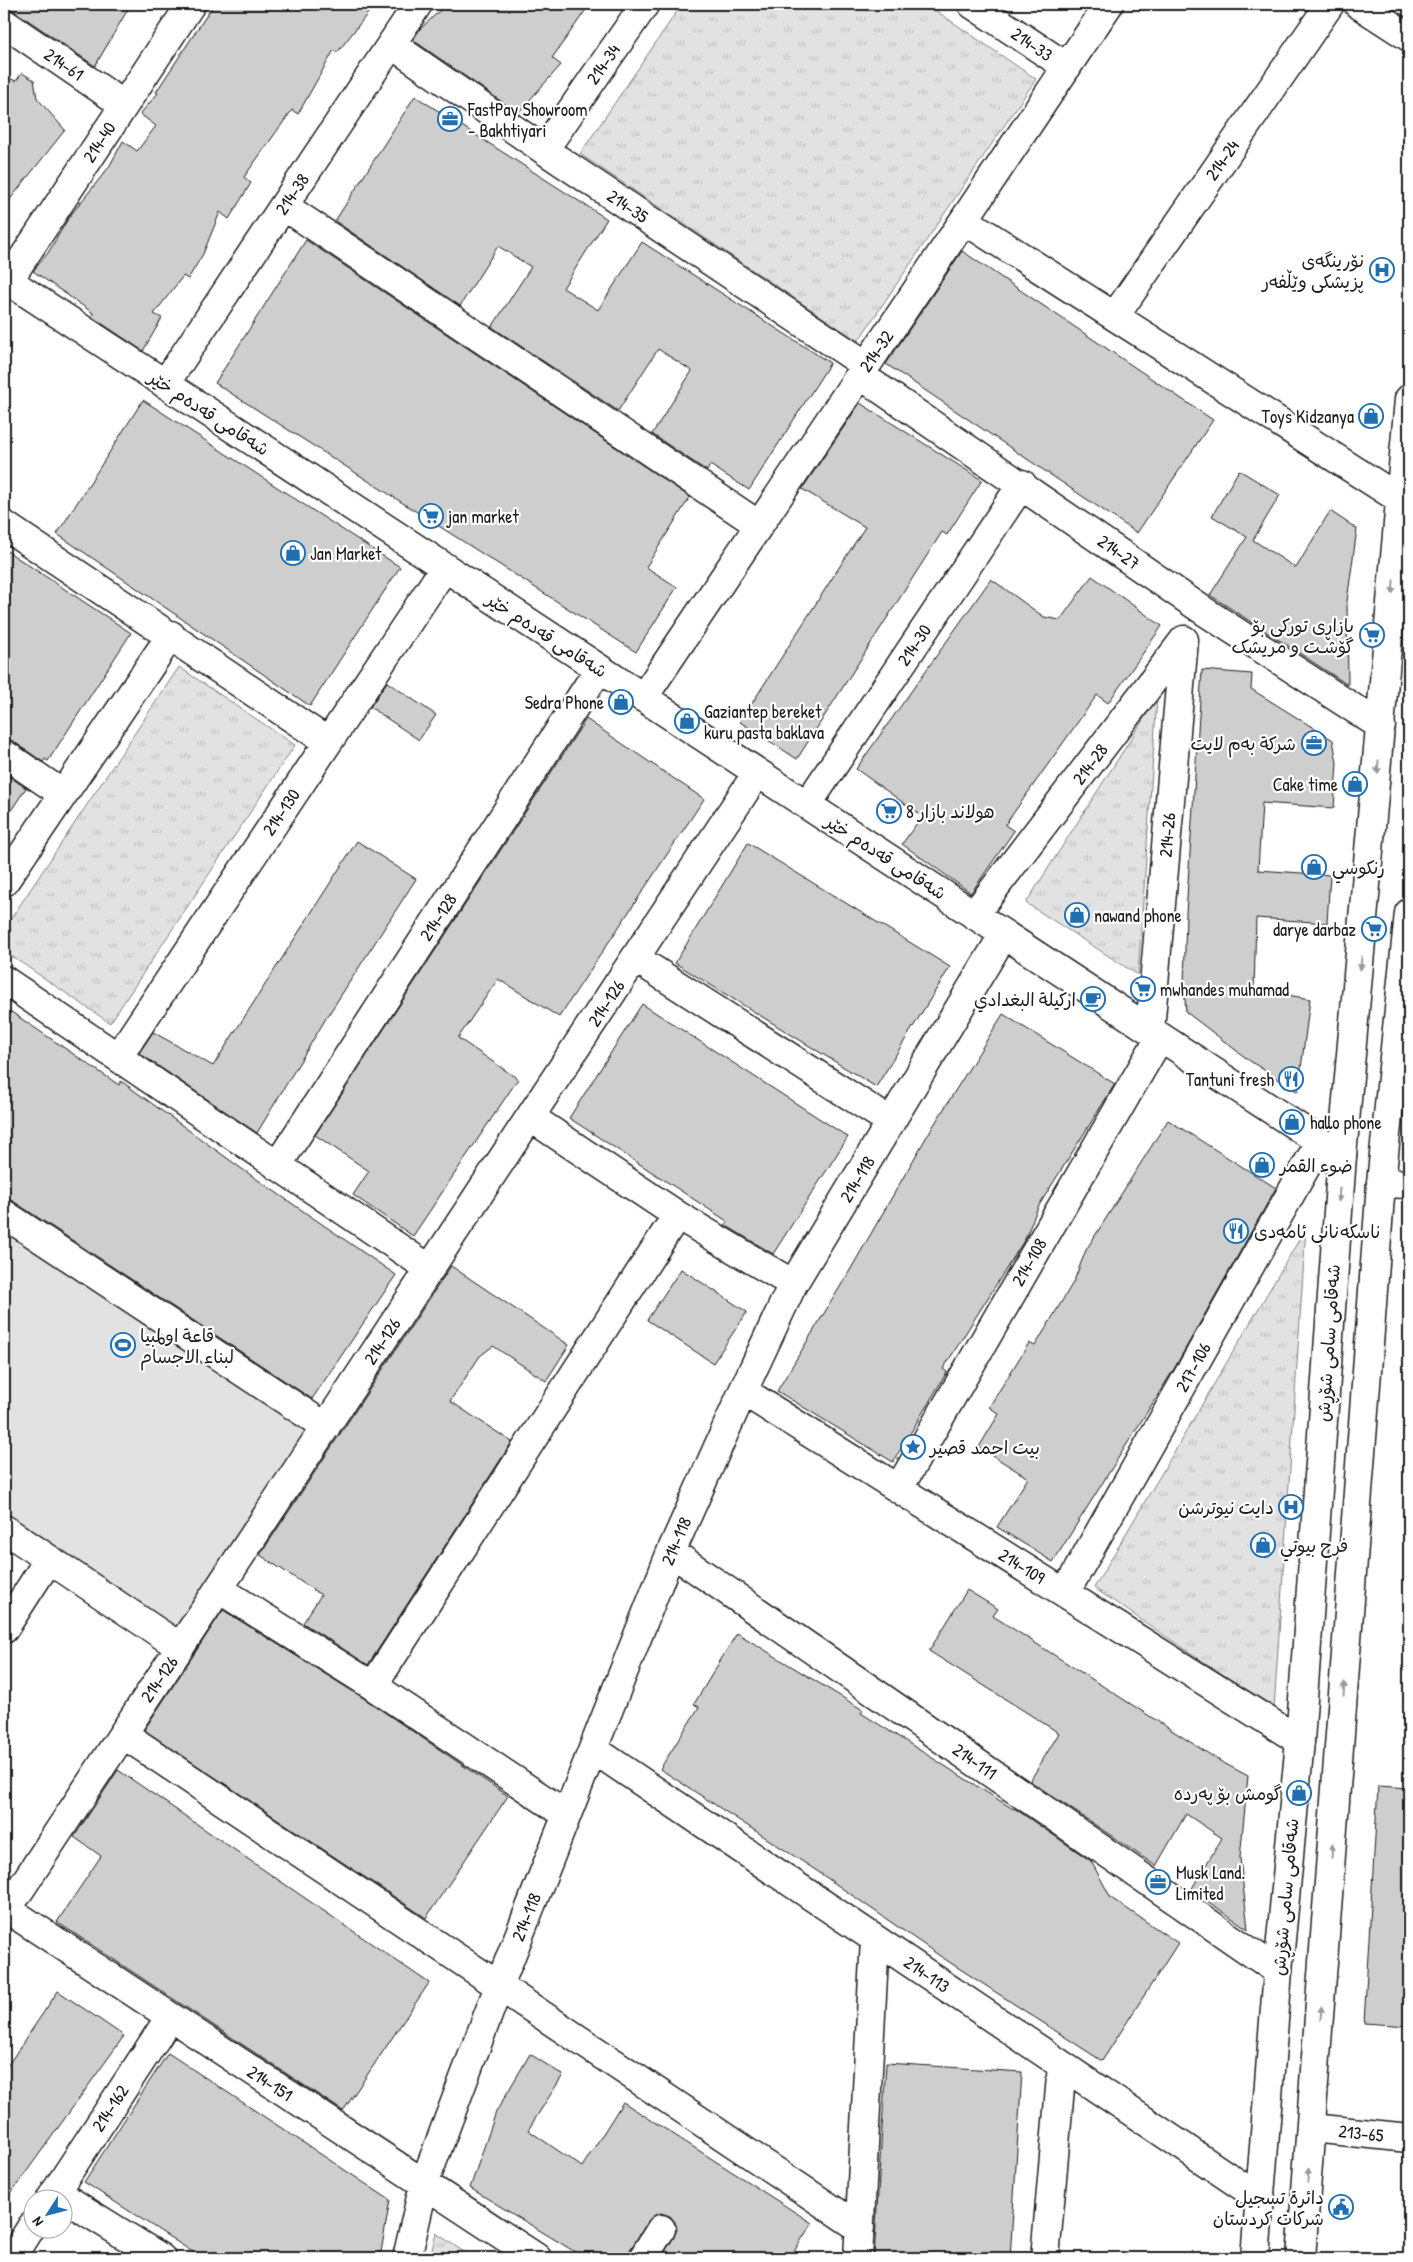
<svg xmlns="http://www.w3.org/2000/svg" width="1413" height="2262" font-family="'Patrick Hand','Playpen Sans Arabic',sans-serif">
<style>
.grass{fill:url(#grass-tufts);stroke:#7f7f7f}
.pitch{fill:#e2e2e2;stroke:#7f7f7f}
.building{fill:#cecece;stroke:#1c1c1c}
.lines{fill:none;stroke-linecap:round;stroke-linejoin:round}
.minor-casing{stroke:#1c1c1c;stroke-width:31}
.major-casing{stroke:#1c1c1c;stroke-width:31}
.minor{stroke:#fff;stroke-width:28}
.major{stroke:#fff;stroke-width:28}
.oneway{fill:#999}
.labels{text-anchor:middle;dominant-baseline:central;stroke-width:4.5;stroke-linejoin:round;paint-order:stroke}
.street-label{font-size:18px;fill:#1c1c1c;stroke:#fff}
.poi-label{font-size:18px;fill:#1c1c1c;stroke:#fff;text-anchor:start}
</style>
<defs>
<pattern id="grass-tufts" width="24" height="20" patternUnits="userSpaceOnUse" patternTransform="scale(1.25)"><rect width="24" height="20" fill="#e2e2e2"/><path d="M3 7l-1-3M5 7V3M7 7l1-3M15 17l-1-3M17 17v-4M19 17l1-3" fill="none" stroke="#c1c1c1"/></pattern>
</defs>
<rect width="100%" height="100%" fill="#fff"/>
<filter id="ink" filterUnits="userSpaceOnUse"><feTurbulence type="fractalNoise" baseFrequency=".02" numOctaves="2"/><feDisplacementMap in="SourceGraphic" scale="10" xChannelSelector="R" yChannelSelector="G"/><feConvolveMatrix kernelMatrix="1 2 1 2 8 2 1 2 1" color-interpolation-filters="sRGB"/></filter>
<g filter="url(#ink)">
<path class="grass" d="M682,4H926L1036,79L858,341L580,154Z
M179,667L295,745L110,1023L4,951V929Z
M1157,698L1138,975L1026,903Z
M1306,1228L1274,1709L1094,1588Z
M436,2233L473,2258H430Z"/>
<path class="pitch" d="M4,1217L326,1427L180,1647L4,1529Z"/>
<path class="building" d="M4,4H131L95,66L13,10L4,8Z
M214,4H375L337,53L334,50L298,114L292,110L244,177L251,183L229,219L220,212L203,254L188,279L183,276L154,314L162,318L143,351L92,317L93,313L33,271L48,253L69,217L109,167L123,141L137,151L156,126L140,114L158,93L156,92Z
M447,4H590L552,58L561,65L518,113L413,40L420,29Z
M22,73L34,80L37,98L65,130L4,207V76L16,81Z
M415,96L607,219L563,288L598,310L642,242L830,363L749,490L710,465L707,471L652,434L692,371L658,349L618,411L492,327L531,267L498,246L460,306L335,221Z
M306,240L690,497L646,567L677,587L636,652L215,383Z
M962,251L1213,420L1137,533L886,364Z
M143,400L400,567L310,706L57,534Z
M860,403L982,480L947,535L942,532L797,759L740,722L865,527L802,489Z
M1239,470L1280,495L1253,540L1296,568L1330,511L1357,529L1347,601L1348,685L1210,595L1247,537L1212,516Z
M4,549L131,633L48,761L45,759L43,762L13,741L4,739Z
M1092,576L1162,626L1108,703L1097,695L1005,825L1014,831L971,893L902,844L922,816L856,769L991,579L1044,617L1060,620Z
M1202,670L1252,674L1251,689L1333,740L1337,763L1334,808L1262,803L1258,870L1330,875L1327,923L1256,918L1254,989L1310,999L1298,1092L1250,1061L1186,1012L1184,986L1186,913Z
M387,682L436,715L419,740L370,707Z
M586,719L704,799L559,1017L498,979L458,1038L518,1079L413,1236L353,1195L369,1171L315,1135Z
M4,773L26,788L4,821Z
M357,841L416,879L325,1020L257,1133L139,1053L153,1032L213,1066Z
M748,843L950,967L876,1087L675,963Z
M642,1004L848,1137L773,1254L725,1225L727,1221L569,1118Z
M4,1007L119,1085L121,1081L242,1169L396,1275L312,1399L13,1201L4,1199Z
M1003,1014L1115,1084L1038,1207L1025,1239L943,1369L947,1372L893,1462L777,1391L849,1272L927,1136Z
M1168,1120L1276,1188L1174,1369L1053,1562L997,1527L1028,1478L979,1447L999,1414L989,1407L1029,1343L1035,1346L1074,1281L1086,1250Z
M451,1266L569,1345L546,1381L493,1346L480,1356L450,1401L512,1442L368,1665L303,1623L321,1595L260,1555Z
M681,1269L747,1312L713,1363L647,1320Z
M967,1590L998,1609L993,1616L1220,1761L1248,1776L1240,1858L1248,1929L1191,1890L1222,1838L1186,1814L1156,1866L1030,1781L1059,1733L929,1651Z
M223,1610L365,1699L508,1796L426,1918L144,1730Z
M737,1633L863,1710L861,1713L1013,1809L1014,1808L1091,1861L1111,1898L1178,1943L1102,2061L940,1956L817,1871L660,1769L699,1707L694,1704Z
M118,1770L429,1983L343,2111L57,1922L101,1856L74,1837Z
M1378,1786L1409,1788V2026L1364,2023Z
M58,1991L124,2036L4,2203V2071Z
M168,2053L390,2200L380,2258H202L84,2182Z
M530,2054L563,2075L528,2130L582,2167L623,2102L812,2223L790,2258H661L674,2237L677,2229L675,2222L670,2216L661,2213L653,2216L648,2221L630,2250L627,2258H585L470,2188L496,2112Z
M886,2063L1022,2072L1010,2258H874Z"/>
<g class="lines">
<defs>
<path id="minor" d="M972,4L1067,67
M1358,4L1409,37
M4,23L124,105
M391,44L544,150L866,365
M544,150L645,4
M284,206L759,525
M964,220L1401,500
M4,278L1342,1156
M8,281L191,4
M1115,316L1330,4
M860,375L1204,611L1381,726
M165,384L418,4
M4,525L328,742
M643,698L1109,4
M4,754L63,794
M807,805L1022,484
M4,882L171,635
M974,915L1184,640
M635,958L891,1122
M4,980L430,1269
M1150,1030L1184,640
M118,1057L445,567
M530,1117L677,1215L793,1284
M277,1166L599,669
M1381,1183L1409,1184
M4,1214L326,1427
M743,1391L1300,1741
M899,1488L1160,1037
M4,1529L180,1647
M671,1552L1278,1971
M219,1589L373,1686L567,1815
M1065,1593L1320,1142
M4,1629L49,1559
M373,1686L677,1215
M123,1734L860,2228
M593,1749L1261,2199
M4,1907L537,2258
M4,1914L757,773
M1312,2128L1409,2138
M55,2192L161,2258
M50,2200L170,2017
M12,2258L32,2226
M407,2258L424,2184L499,1986L671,1552L743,1391L793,1284L1004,934
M643,2258L661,2229
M858,2258L875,1939
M1045,2258L1062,2065"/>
<path id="major" d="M1255,2258L1278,1971L1300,1741L1342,1156L1409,399
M1301,2258L1381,1183L1409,913"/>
</defs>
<use href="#minor" class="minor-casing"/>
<use href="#major" class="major-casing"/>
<use href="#minor" class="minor"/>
<use href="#major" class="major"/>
</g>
<defs><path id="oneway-solid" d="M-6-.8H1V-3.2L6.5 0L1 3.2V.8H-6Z" transform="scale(1.25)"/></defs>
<g class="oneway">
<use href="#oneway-solid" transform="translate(1393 587) rotate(95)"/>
<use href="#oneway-solid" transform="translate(1378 767) rotate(95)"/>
<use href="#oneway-solid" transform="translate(1361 963) rotate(95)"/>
<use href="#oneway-solid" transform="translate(1339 1195) rotate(94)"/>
<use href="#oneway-solid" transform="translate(1344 1689) rotate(-86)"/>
<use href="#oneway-solid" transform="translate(1332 1851) rotate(-86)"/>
<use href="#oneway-solid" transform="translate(1321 2013) rotate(-86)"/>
<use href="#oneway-solid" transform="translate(1308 2175) rotate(-85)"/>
</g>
</g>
<defs>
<symbol id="office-ring" viewBox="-11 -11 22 22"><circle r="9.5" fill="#fff" stroke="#1f6fb2" stroke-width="1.5"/><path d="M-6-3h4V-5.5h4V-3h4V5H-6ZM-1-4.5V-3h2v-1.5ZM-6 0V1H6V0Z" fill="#1f6fb2"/></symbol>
<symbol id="hospital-ring" viewBox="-11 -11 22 22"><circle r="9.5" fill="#fff" stroke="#1f6fb2" stroke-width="1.5"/><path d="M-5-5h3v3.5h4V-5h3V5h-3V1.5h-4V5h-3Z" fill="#1f6fb2"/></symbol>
<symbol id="shop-ring" viewBox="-11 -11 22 22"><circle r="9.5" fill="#fff" stroke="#1f6fb2" stroke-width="1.5"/><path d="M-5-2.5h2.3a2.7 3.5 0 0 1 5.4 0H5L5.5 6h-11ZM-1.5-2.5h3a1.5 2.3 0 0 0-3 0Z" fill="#1f6fb2"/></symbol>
<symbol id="supermarket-ring" viewBox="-11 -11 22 22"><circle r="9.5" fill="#fff" stroke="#1f6fb2" stroke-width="1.5"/><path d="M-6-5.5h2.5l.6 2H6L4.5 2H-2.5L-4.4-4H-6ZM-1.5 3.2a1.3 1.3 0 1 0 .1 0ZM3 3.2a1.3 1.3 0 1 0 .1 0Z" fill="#1f6fb2"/></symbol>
<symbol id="cafe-ring" viewBox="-11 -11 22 22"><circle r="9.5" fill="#fff" stroke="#1f6fb2" stroke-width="1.5"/><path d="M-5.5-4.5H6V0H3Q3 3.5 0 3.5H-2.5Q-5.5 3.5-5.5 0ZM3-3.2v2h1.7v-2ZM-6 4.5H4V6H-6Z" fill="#1f6fb2"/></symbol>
<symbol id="restaurant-ring" viewBox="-11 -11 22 22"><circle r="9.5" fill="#fff" stroke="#1f6fb2" stroke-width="1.5"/><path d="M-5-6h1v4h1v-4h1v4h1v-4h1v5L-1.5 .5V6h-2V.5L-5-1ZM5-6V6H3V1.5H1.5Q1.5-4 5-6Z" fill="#1f6fb2"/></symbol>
<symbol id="stadium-ring" viewBox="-11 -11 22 22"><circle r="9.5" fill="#fff" stroke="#1f6fb2" stroke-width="1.5"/><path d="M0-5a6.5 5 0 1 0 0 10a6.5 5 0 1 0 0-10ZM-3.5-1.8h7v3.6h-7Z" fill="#1f6fb2"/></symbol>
<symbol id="sight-ring" viewBox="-11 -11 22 22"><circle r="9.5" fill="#fff" stroke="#1f6fb2" stroke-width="1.5"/><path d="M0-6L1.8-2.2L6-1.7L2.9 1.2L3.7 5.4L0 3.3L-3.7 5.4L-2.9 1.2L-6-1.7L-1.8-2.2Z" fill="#1f6fb2"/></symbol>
<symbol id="civic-ring" viewBox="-11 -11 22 22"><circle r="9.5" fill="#fff" stroke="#1f6fb2" stroke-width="1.5"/><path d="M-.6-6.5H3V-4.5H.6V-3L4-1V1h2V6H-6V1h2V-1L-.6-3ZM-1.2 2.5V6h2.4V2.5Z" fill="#1f6fb2"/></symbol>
</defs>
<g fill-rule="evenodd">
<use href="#office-ring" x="436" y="105" width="28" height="28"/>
<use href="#hospital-ring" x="1368" y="256" width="28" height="28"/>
<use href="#shop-ring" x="1357" y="402" width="28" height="28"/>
<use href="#supermarket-ring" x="417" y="502" width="28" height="28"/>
<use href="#shop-ring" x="279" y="539" width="28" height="28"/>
<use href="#supermarket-ring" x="1358" y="621" width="28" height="28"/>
<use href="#shop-ring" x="607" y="688" width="28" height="28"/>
<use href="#shop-ring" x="673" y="707" width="28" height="28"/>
<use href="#office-ring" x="1300" y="729" width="28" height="28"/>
<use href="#shop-ring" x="1341" y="770" width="28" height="28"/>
<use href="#supermarket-ring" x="875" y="797" width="28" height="28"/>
<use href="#shop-ring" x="1300" y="853" width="28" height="28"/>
<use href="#shop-ring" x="1063" y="901" width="28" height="28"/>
<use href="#supermarket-ring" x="1360" y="915" width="28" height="28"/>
<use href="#supermarket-ring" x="1129" y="975" width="28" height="28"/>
<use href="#cafe-ring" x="1079" y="985" width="28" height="28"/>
<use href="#restaurant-ring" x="1277" y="1065" width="28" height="28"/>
<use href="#shop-ring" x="1278" y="1108" width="28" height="28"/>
<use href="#shop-ring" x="1248" y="1151" width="28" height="28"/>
<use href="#restaurant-ring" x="1222" y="1217" width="28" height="28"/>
<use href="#stadium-ring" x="109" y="1331" width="28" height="28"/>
<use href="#sight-ring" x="899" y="1433" width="28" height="28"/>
<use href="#hospital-ring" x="1277" y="1493" width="28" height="28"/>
<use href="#shop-ring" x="1249" y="1531" width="28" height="28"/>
<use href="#shop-ring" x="1285" y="1779" width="28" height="28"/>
<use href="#office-ring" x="1144" y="1868" width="28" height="28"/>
<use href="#civic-ring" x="1327" y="2193" width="28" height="28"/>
</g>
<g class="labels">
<g class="street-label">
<text transform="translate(1032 44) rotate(34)">214-33</text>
<text transform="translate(64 64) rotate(34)">214-61</text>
<text transform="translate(603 64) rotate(-55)">214-34</text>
<text transform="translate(99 142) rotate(-57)">214-40</text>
<text transform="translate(1222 160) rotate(-55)">214-24</text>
<text transform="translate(292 194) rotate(-56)">214-38</text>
<text transform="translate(628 206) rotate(34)">214-35</text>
<text transform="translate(876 351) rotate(-56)">214-32</text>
<text transform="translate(209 413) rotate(33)">شەقامی قەدەم خێر</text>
<text transform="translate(1119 552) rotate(35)">214-27</text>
<text transform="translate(547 635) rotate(33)">شەقامی قەدەم خێر</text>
<text transform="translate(914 645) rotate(-56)">214-30</text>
<text transform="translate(1090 764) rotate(-53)">214-28</text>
<text transform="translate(281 812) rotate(-56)">214-130</text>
<text transform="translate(1167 835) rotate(-85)">214-26</text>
<text transform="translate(886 857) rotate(33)">شەقامی قەدەم خێر</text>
<text transform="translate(438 917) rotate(-57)">214-128</text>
<text transform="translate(606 1003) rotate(-57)">214-126</text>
<text transform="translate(857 1179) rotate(-59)">214-118</text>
<text transform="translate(1029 1262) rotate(-60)">214-108</text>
<text transform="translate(382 1341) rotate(-57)">214-126</text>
<text transform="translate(1328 1343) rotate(-86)">شەقامی سامی شۆڕش</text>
<text transform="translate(1193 1367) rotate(-61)">217-106</text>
<text transform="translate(676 1541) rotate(-67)">214-118</text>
<text transform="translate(1022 1566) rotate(32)">214-109</text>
<text transform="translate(159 1679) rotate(-56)">214-126</text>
<text transform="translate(975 1761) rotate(35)">214-111</text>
<text transform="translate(1285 1897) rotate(-85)">شەقامی سامی شۆڕش</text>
<text transform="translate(526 1917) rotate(-68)">214-118</text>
<text transform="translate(927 1974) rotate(34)">214-113</text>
<text transform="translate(270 2083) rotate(33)">214-151</text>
<text transform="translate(110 2108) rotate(-57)">214-162</text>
<text transform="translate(1361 2133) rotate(6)">213-65</text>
</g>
<g class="poi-label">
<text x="468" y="109">FastPay Showroom<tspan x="468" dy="21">- Bakhtiyari</tspan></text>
<text x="1364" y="260" text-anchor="end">نۆرینگەی<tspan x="1364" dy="21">پزیشکی وێڵفەر</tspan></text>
<text x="1354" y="416" text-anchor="end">Toys Kidzanya</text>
<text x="448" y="516">jan market</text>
<text x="310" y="553">Jan Market</text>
<text x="1354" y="625" text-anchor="end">بازاڕی تورکی بۆ<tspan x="1354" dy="21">گۆشـت و مریشک</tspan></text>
<text x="604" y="702" text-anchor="end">Sedra Phone</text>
<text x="704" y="711">Gaziantep bereket<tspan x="704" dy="21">kuru pasta baklava</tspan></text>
<text x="1296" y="743" text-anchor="end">شرکة بەم لایت</text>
<text x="1338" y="784" text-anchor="end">Cake time</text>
<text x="906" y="811">هولاند بازار 8</text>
<text x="1332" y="867">رنكوسي</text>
<text x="1094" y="915">nawand phone</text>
<text x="1356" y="929" text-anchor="end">darye darbaz</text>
<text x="1160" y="989">mwhandes muhamad</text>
<text x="1076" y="999" text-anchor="end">اركيلة البغدادي</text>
<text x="1274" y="1079" text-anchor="end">Tantuni fresh</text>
<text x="1310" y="1122">hallo phone</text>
<text x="1280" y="1165">ضوء القمر</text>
<text x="1254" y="1231">ناسکەنانی ئامەدی</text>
<text x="140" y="1335">قاعة اولمبيا<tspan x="140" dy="21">لبناء الاجسام</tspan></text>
<text x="930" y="1447">بيت احمد قصير</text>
<text x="1274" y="1507" text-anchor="end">دايت نيوترشن</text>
<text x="1280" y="1545">فرح بيوتي</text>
<text x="1282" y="1793" text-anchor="end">گومش بۆ پەردە</text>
<text x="1176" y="1872">Musk Land.<tspan x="1176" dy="21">Limited</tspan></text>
<text x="1324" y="2197" text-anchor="end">دائرة تسجيل<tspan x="1324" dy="21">شركات كردستان</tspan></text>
</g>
</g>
<rect width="1413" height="2262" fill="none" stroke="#fff" stroke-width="20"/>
<rect x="10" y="10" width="1393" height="2242" fill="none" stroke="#1c1c1c" stroke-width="2" filter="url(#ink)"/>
<g transform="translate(48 2214) rotate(234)"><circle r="24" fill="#ffffff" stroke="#a4a4a4"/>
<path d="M0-4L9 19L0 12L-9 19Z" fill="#1f6fb2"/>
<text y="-8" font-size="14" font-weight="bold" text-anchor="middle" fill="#1c1c1c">N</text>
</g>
</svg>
